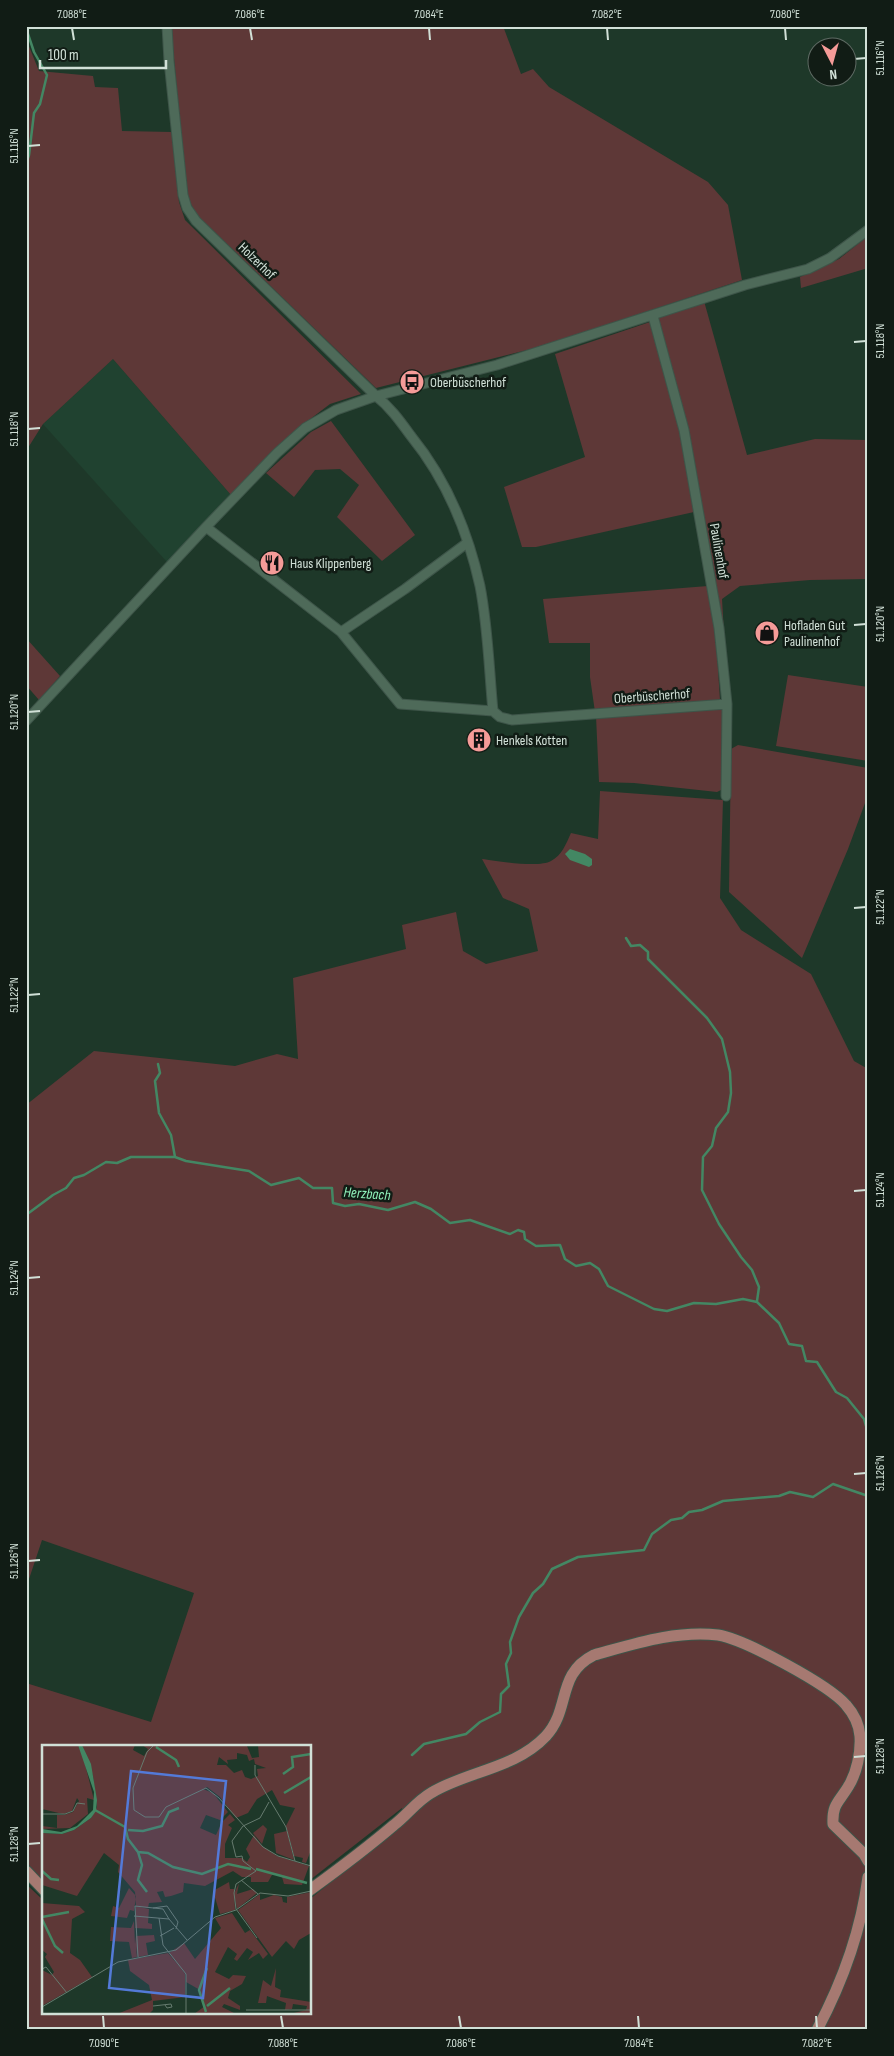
<svg xmlns="http://www.w3.org/2000/svg" width="894" height="2056" font-family="'Sofia Sans Condensed',sans-serif">
<style>
.built{fill:#204230}
.green{fill:#5e3837}
.water{fill:#438763}
.lines{fill:none;stroke-linecap:round;stroke-linejoin:round}
.stream{stroke:#438763;stroke-width:2.5}
.minor-casing{stroke:#3e5549;stroke-width:11}
.major-casing{stroke:#3e5549;stroke-width:13}
.minor{stroke:#4e6a59;stroke-width:9}
.major{stroke:#a67971;stroke-width:11}
.ticks{fill:none;stroke:#d1e0d7;stroke-width:2}
.labels{text-anchor:middle;dominant-baseline:central;stroke-width:5;stroke-linejoin:round;paint-order:stroke}
.street-label{font-size:14px;fill:#d1e0d7;stroke:#111c15}
.poi-label{font-size:14px;fill:#d1e0d7;stroke:#111c15;text-anchor:start}
.water-label{font-size:15px;font-style:italic;fill:#90f2bb;stroke:#111c15}
.inset-river{fill:none;stroke:#438763;stroke-width:2.5}
.inset-road{fill:none;stroke:#667b6f;stroke-width:1}
.view{fill:#537ad8;fill-opacity:0.15;stroke:#537ad8;stroke-width:2.5}
.inset-edge{fill:none;stroke:#d1e0d7;stroke-width:2.5}
.neatline{fill:none;stroke:#d1e0d7;stroke-width:2}
.ticks-label{font-size:12px;text-anchor:middle;fill:#d1e0d7}
</style>
<rect width="100%" height="100%" fill="#1e3829"/>
<path class="built" d="M113,359L231,495L167,562L43,424Z"/>
<path class="green" d="M171,26H503L521,74L533,69L549,87L708,182L728,205L742,280L539,347L376,388L197,215L187,197Z
M26,39L39,71L93,76L95,87L118,88L122,131L172,132L179,202L185,220L361,394L330,404L305,423L231,495L113,359L43,424L26,451Z
M868,236V268L801,288L800,277L839,259Z
M704,301L747,455L815,439L868,440V579L810,580L740,586L722,599L725,651L657,318Z
M650,322L681,433L694,512L536,547H522L504,487L585,457L555,354Z
M331,421L415,535L382,561L337,517L359,485L340,469L315,470L294,497L266,473L311,432Z
M708,586L716,638L720,700L595,712L590,677V643H549L543,599Z
M26,638L60,676L39,700L26,685Z
M788,675L868,687V761L776,746Z
M725,705L723,785L721,790L717,792L634,783L599,782L596,716Z
M738,745L868,768V795L848,849L802,958L729,892L731,749Z
M600,791L723,800L720,898L741,930L811,974L854,1061L868,1069V2030H26V1884L44,1901V2012H310V1899L404,1823L402,1808L310,1880V1746H44V1881L26,1862V1683L151,1722L194,1593L42,1540L26,1588V1105L94,1051L235,1066L277,1054L298,1059L293,978L406,949L402,925L456,912L463,951L486,964L538,951L529,909L503,898L482,859C497,861 539,868 551,861C562,855 566,844 571,833L598,839Z"/>
<path class="water" d="M570,849L585,854L592,859V865L589,867L570,860L565,854Z"/>
<g class="lines">
<path class="stream" d="M26,28L34,52L47,75L40,104L34,113L29,155L26,164
M626,938L631,946L640,945L648,952V959L707,1018L722,1039L730,1072L731,1093L728,1112L716,1128L712,1146L703,1157L702,1190L719,1224L741,1257L752,1270L759,1287L757,1301
M158,1064L160,1073L155,1081L159,1113L171,1135L175,1157
M26,1215L53,1195L66,1188L74,1178L84,1175L106,1162L117,1163L131,1157H175L186,1161L249,1171L271,1185L299,1178L313,1188H332L333,1203L345,1206L359,1204L388,1210L415,1202L431,1209L450,1223L470,1220L510,1234L518,1230L524,1232L525,1239L536,1246L560,1245L565,1259L576,1266L590,1263L599,1269L608,1286L654,1309L667,1311L694,1303L716,1304L743,1299L757,1302L779,1323L789,1344L802,1346L806,1361L817,1362L836,1392L847,1398L864,1419L868,1433
M412,1755L424,1744L466,1734L480,1722L500,1712L501,1694L509,1686L506,1664L511,1653L510,1642L519,1617L533,1593L543,1584L552,1569L578,1557L644,1550L652,1534L671,1520L682,1518L689,1512L702,1510L723,1501L779,1496L790,1492L813,1497L833,1484L868,1496"/>
<defs>
<path id="minor" d="M167,26L169,61L183,195L187,208L196,221L376,396C390,407 400,421 411,436C446,479 468,532 480,586C488,627 489,669 493,711
M653,316L684,430L719,628L727,704L726,796
M206,527L341,632L400,704L493,711L500,717L512,720L727,704
M341,632L405,589L467,543
M26,721L206,527L277,453L305,428L336,410L376,396L497,365L745,285L808,269L830,258L868,230"/>
<path id="major" d="M26,1871L44,1890
M310,1890C339,1869 367,1848 394,1825C407,1815 417,1801 431,1793C467,1771 515,1769 546,1736C571,1709 556,1674 594,1655C634,1644 676,1630 718,1635C744,1639 829,1685 846,1705C854,1714 859,1724 860,1736C861,1752 857,1773 848,1787C839,1802 832,1804 833,1824L864,1854L868,1861
M817,2030C843,1981 861,1932 868,1877"/>
</defs>
<use href="#minor" class="minor-casing"/>
<use href="#major" class="major-casing"/>
<use href="#minor" class="minor"/>
<use href="#major" class="major"/>
</g>
<path class="ticks" d="M72,28L74,40M250,28L252,40M429,28L430,40M607,28L608,40M785,28L786,40M854,59L866,58M28,146L40,145M854,342L866,341M28,429L40,428M854,625L866,624M28,712L40,711M854,908L866,907M28,995L40,994M854,1191L866,1190M28,1278L40,1277M854,1474L866,1473M28,1561L40,1560M854,1757L866,1756M28,1844L40,1843M103,2016L104,2028M281,2016L283,2028M459,2016L461,2028M638,2016L639,2028M816,2016L817,2028"/>
<defs>
<symbol id="bus-disc" viewBox="-11 -11 22 22"><circle r="9.5" fill="#f59b98" stroke="#111c15"/><path d="M-5-6H5V4H4V6H2V4H-2V6H-4V4H-5ZM-3.5-4V0h7V-4ZM-3.5 1.2v1.5H-2V1.2ZM2 1.2v1.5H3.5V1.2Z" fill="#111"/></symbol>
<symbol id="restaurant-disc" viewBox="-11 -11 22 22"><circle r="9.5" fill="#f59b98" stroke="#111c15"/><path d="M-5-6h1v4h1v-4h1v4h1v-4h1v5L-1.5 .5V6h-2V.5L-5-1ZM5-6V6H3V1.5H1.5Q1.5-4 5-6Z" fill="#111"/></symbol>
<symbol id="shop-disc" viewBox="-11 -11 22 22"><circle r="9.5" fill="#f59b98" stroke="#111c15"/><path d="M-5-2.5h2.3a2.7 3.5 0 0 1 5.4 0H5L5.5 6h-11ZM-1.5-2.5h3a1.5 2.3 0 0 0-3 0Z" fill="#111"/></symbol>
<symbol id="building-disc" viewBox="-11 -11 22 22"><circle r="9.5" fill="#f59b98" stroke="#111c15"/><path d="M-4-6H4V6H1V3H-1V6H-4ZM-2.5-4.3h1.7v1.8h-1.7ZM.8-4.3h1.7v1.8H.8ZM-2.5-1h1.7V.8h-1.7ZM.8-1h1.7V.8H.8Z" fill="#111"/></symbol>
</defs>
<g fill-rule="evenodd">
<use href="#bus-disc" x="398" y="368" width="28" height="28"/>
<use href="#restaurant-disc" x="258" y="549" width="28" height="28"/>
<use href="#shop-disc" x="753" y="619" width="28" height="28"/>
<use href="#building-disc" x="465" y="726" width="28" height="28"/>
</g>
<g class="labels">
<g class="street-label">
<text transform="translate(257 261) rotate(44)">Holzerhof</text>
<text transform="translate(719 551) rotate(80)">Paulinenhof</text>
<text transform="translate(652 696) rotate(-4)">Oberbüscherhof</text>
</g>
<g class="poi-label">
<text x="430" y="382">Oberbüscherhof</text>
<text x="290" y="563">Haus Klippenberg</text>
<text x="784" y="625">Hofladen Gut<tspan x="784" dy="16">Paulinenhof</tspan></text>
<text x="496" y="740">Henkels Kotten</text>
</g>
<g class="water-label">
<text transform="translate(367 1194) rotate(4)">Herzbach</text>
</g>
</g>
<g transform="translate(42 1745)">
<rect width="269" height="269" fill="#1e3829"/>
<path d="M0,0H36L41,11L52,55L45,53L46,69L28,83L0,84V81L15,83V70H22L31,67L37,56L35,53L30,66L21,69L0,64ZM40,0H93L91,5L102,11L106,4L100,0H210L205,1L210,13L217,12L216,0H269V105L264,118L260,117L261,113L252,111L244,81L253,63L238,60L230,45L215,54L206,68L194,73L178,52L165,42L139,56L161,44L171,48L186,67L178,75L164,70L158,83L174,90L180,77L188,69L193,75L186,80L190,83L183,99V113H200L205,117L208,112L204,104L212,90L220,101L235,111L267,121L260,140L242,139L240,132L234,130H230L226,137H209V132H200L191,126L163,141L142,138L141,147L129,151L123,152L121,146L115,147L120,157L107,158L106,163L94,161L93,147L76,127L77,120L62,108L35,151L0,140V88L20,89L32,85L49,73L55,62L51,31ZM195,8L205,10L207,16L212,14L213,19L224,23L215,24L216,31L209,34L203,32L200,25L192,28L184,20H175L177,12L186,19L185,15L195,14ZM221,80L225,84L220,99L211,88ZM245,86L252,115L234,108L232,89ZM187,137L188,144H192L193,165L178,169L171,146ZM197,138L195,149L211,144L215,148L195,164L192,149ZM87,143L94,151L92,166L88,165L85,173L69,171L71,161L77,163ZM269,147V188L257,195L252,204L244,196L230,212L196,165L218,149V155L232,150L240,152L241,157L245,158V152ZM0,158L37,161L43,167L30,174L28,208L38,215L50,232L0,261V225L10,230L12,227L3,212L5,209L0,205ZM94,161L107,164L106,178L110,179V184L93,183ZM190,168L203,188L208,185L226,209L221,214L217,208L206,215L211,207L205,203L195,216L192,214L195,209L186,202L173,227L187,234L191,230L204,231L200,239L188,246L186,253L198,261V265L182,259L180,262L194,269H152L163,261L158,245L144,237V230L127,208L142,198L153,214L179,183L173,173ZM92,176L93,199L94,191L112,190L113,196L104,198L106,210L96,212L94,202L95,212L90,213L87,197L68,196L69,182L89,183ZM126,208L143,228V252L111,256V265L107,269H75L110,255L107,240L88,226L86,215ZM234,223L233,242L239,245L238,252L269,257V269H248L264,265L265,261L251,259L250,264L243,265L244,258L225,251L224,258H216L221,235L229,241Z" fill="#5e3837" fill-rule="evenodd"/>
<path d="M36,0H40L49,19L55,55L54,66L49,73L32,85L20,89L0,88V84L19,87L35,81L51,65L52,47Z" fill="#438763"/>
<path class="inset-river" d="M114,2L134,15L137,22M241,29L251,22L250,12L269,9M242,48L269,32M53,65L83,82L86,94L96,107L106,108L131,122L160,129L186,119L209,124M86,85L101,86L120,81L127,67L137,63M96,107L100,120L96,135L105,147M214,124L265,138M0,126L9,134L17,135M0,172L27,167M0,174L13,201L21,208M165,261L188,243M164,267L157,245L165,223"/>
<path class="inset-road" d="M112,0L105,7L91,43L92,65L103,72H117L124,62L164,43L177,53L221,102L236,111L269,121M213,20V30L244,82L253,116M0,69H23L31,66L35,58L43,59M199,135L216,149M111,163L125,161L136,177L134,184M92,171L127,174L145,195M117,173L121,200L144,229V269M118,191L132,183M215,193L194,164L192,148L194,139L214,126L201,116L200,111L194,112L190,96L201,81L218,73L227,57M96,212L93,161L121,164L127,174M0,224L4,222L25,248M111,261L129,259L130,262L125,263L123,260M0,262L76,217L134,205L173,172L194,165L218,148L246,151L269,146M204,265H269"/>
<path class="view" d="M89,26L184,36L161,253L67,243Z"/>
<rect width="269" height="269" class="inset-edge"/>
</g>
<rect width="894" height="2056" fill="none" stroke="#111c15" stroke-width="55"/>
<g transform="translate(832 62) rotate(174)"><circle r="24" fill="#111c15" stroke="#5e6a63"/>
<path d="M0-4L9 19L0 12L-9 19Z" fill="#f59b98"/>
<text y="-8" font-size="14" font-weight="bold" text-anchor="middle" fill="#d1e0d7">N</text>
</g>
<path d="M40 60v8h126v-8" fill="none" stroke="#d1e0d7" stroke-width="2.5"/>
<text x="48" y="60" font-size="15" fill="#d1e0d7" stroke="#111c15" stroke-width="4" paint-order="stroke">100 m</text>
<rect x="28" y="28" width="838" height="2000" class="neatline"/>
<g class="ticks-label">
<text x="72" y="18">7.088°E</text>
<text x="250" y="18">7.086°E</text>
<text x="429" y="18">7.084°E</text>
<text x="607" y="18">7.082°E</text>
<text x="785" y="18">7.080°E</text>
<text transform="translate(880 58) rotate(-90)" y="4">51.116°N</text>
<text transform="translate(14 146) rotate(-90)" y="4">51.116°N</text>
<text transform="translate(880 341) rotate(-90)" y="4">51.118°N</text>
<text transform="translate(14 429) rotate(-90)" y="4">51.118°N</text>
<text transform="translate(880 624) rotate(-90)" y="4">51.120°N</text>
<text transform="translate(14 712) rotate(-90)" y="4">51.120°N</text>
<text transform="translate(880 907) rotate(-90)" y="4">51.122°N</text>
<text transform="translate(14 995) rotate(-90)" y="4">51.122°N</text>
<text transform="translate(880 1190) rotate(-90)" y="4">51.124°N</text>
<text transform="translate(14 1278) rotate(-90)" y="4">51.124°N</text>
<text transform="translate(880 1473) rotate(-90)" y="4">51.126°N</text>
<text transform="translate(14 1561) rotate(-90)" y="4">51.126°N</text>
<text transform="translate(880 1756) rotate(-90)" y="4">51.128°N</text>
<text transform="translate(14 1844) rotate(-90)" y="4">51.128°N</text>
<text x="104" y="2047">7.090°E</text>
<text x="283" y="2047">7.088°E</text>
<text x="461" y="2047">7.086°E</text>
<text x="639" y="2047">7.084°E</text>
<text x="817" y="2047">7.082°E</text>
</g>
</svg>
